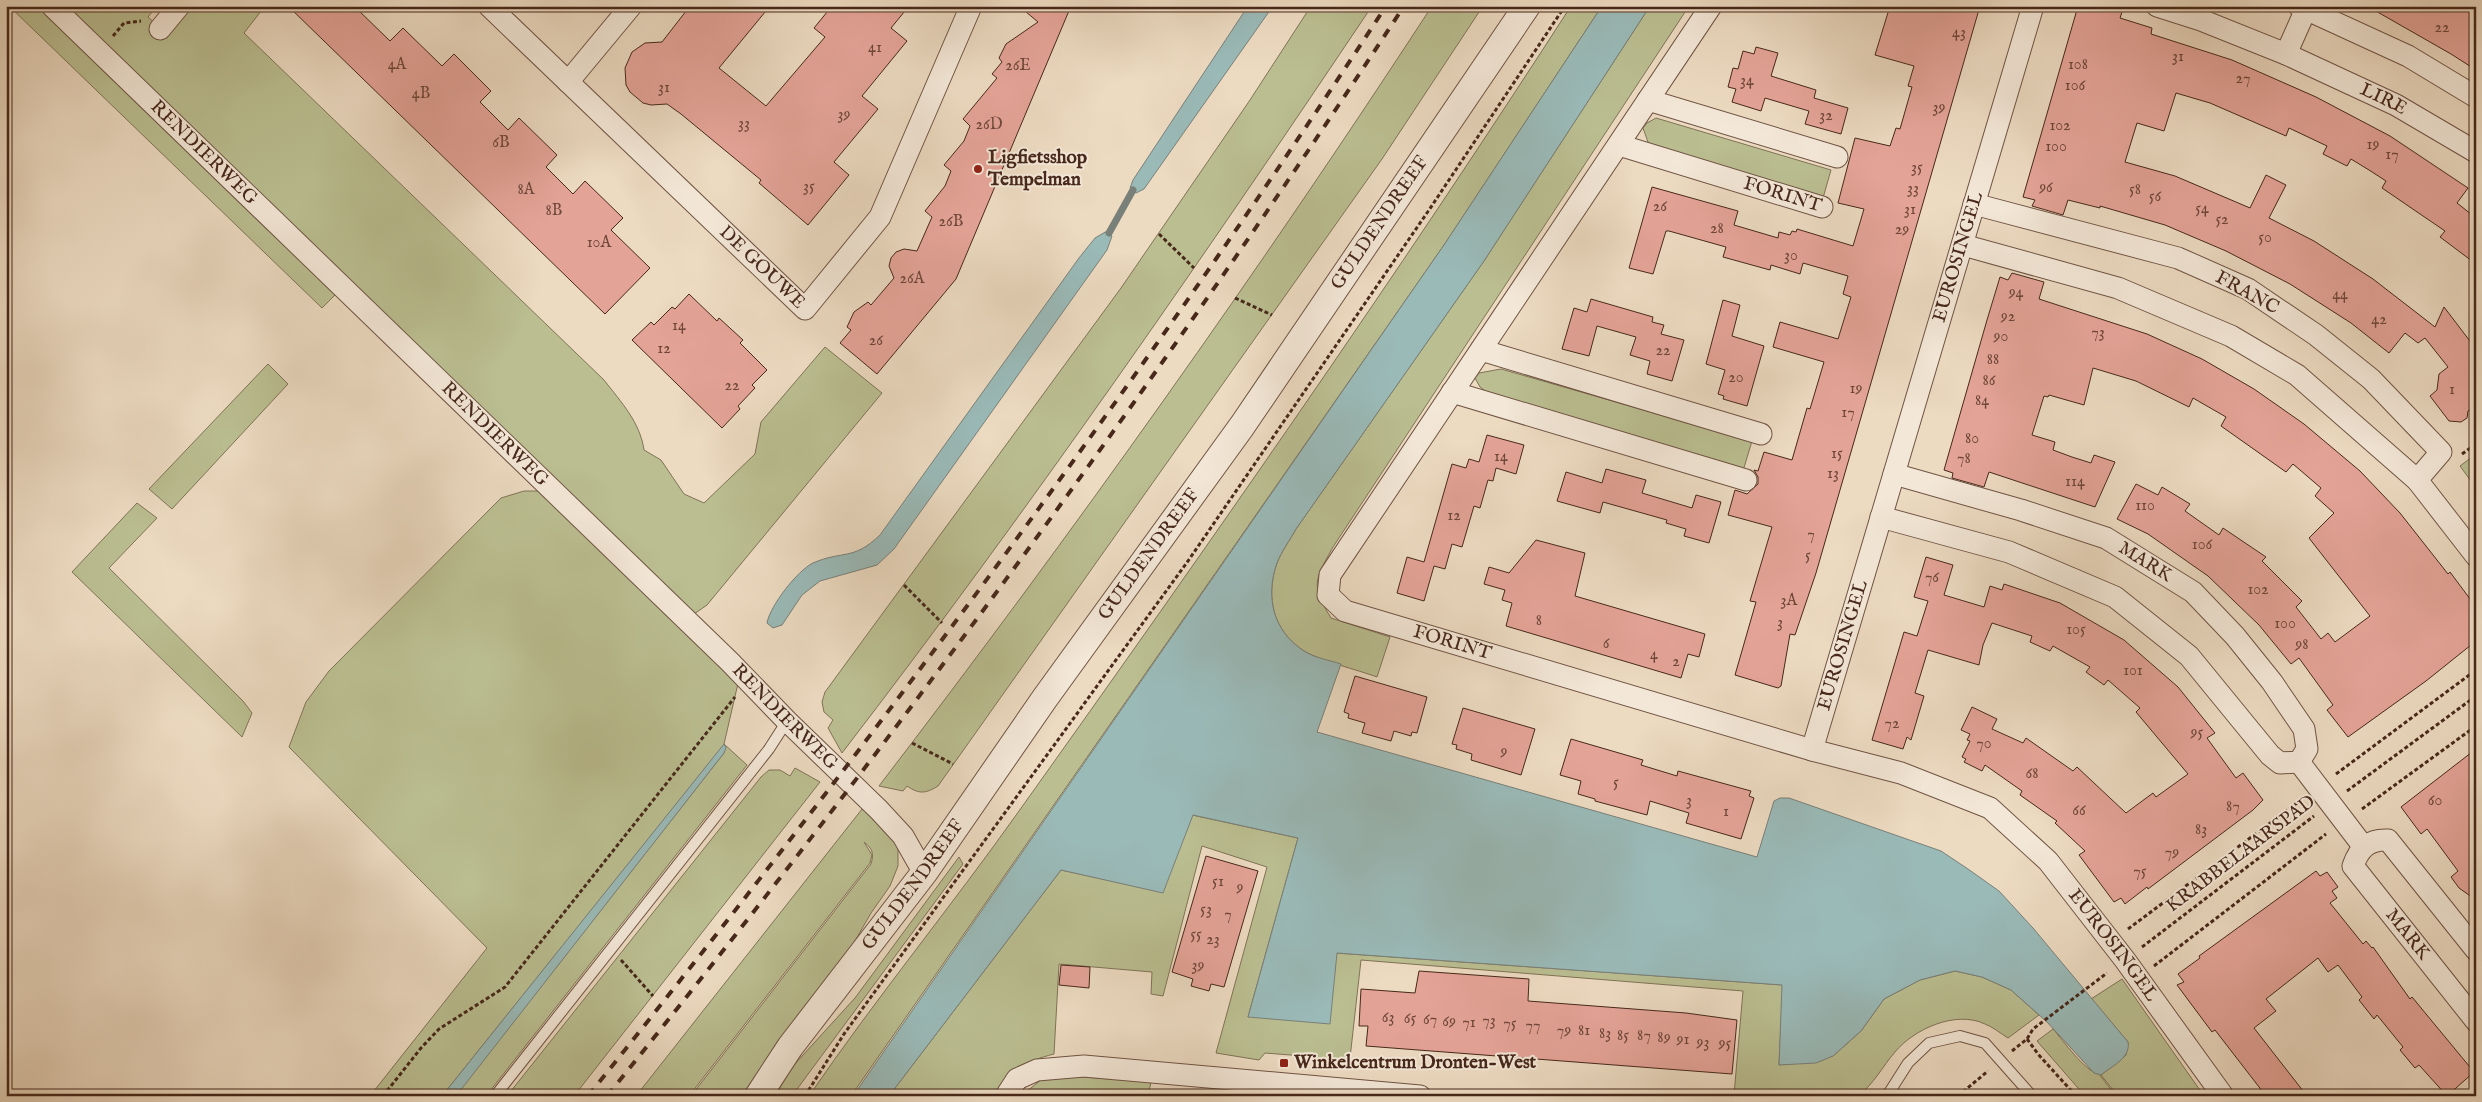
<svg xmlns="http://www.w3.org/2000/svg" width="2482" height="1102" font-family="'IM FELL English',serif">
<style>
.green{fill:#babe91;stroke:#807356}
.water{fill:#9abab8;stroke:#798079}
.lines{fill:none;stroke-linecap:round;stroke-linejoin:round}
.stream{stroke:#798079;stroke-width:7}
.building{fill:#e4a397;stroke:#47281a}
.service-casing{stroke:#705444;stroke-width:12}
.minor-casing{stroke:#705444;stroke-width:23}
.tertiary-casing{stroke:#705444;stroke-width:28}
.path{stroke:#47281a;stroke-width:3;stroke-dasharray:4 2.5;stroke-linecap:butt}
.service{stroke:#f3e7d7;stroke-width:10}
.minor{stroke:#f3e7d7;stroke-width:21}
.tertiary{stroke:#f3e7d7;stroke-width:26}
.rail{stroke:#47281a;stroke-width:4;stroke-dasharray:9 9;stroke-linecap:butt}
.poi-dot{fill:#8f2418;stroke:#f3e7d7;stroke-width:2}
.labels{text-anchor:middle;dominant-baseline:central;stroke-width:4;stroke-linejoin:round;paint-order:stroke}
.number-label{font-size:16px;fill:#6e4739}
.street-label{font-size:19px;fill:#47281a;stroke:#f3e7d7}
.poi-label{font-size:19px;font-weight:bold;fill:#47281a;stroke:#f3e7d7;text-anchor:start}
</style>
<rect width="100%" height="100%" fill="#ecdac1"/>
<filter id="stains"><feTurbulence type="fractalNoise" baseFrequency=".004" numOctaves="4"/><feColorMatrix values="0 0 0 0 .2 0 0 0 0 .09 0 0 0 0 .02 0 0 0 .5 -.17"/></filter>
<radialGradient id="worn" r=".72"><stop offset=".6" stop-color="#630" stop-opacity="0"/><stop offset="1" stop-color="#630" stop-opacity=".3"/></radialGradient>
<path class="green" d="M9,6H42L340,290L322,308Z
M66,6H157L148,17L168,35L193,6H265L244,33L604,380C621,402 640,422 644,450L661,460L684,494L704,503L755,454L761,422L825,347L882,393L707,605L694,614Z
M1311,6H1372C1202,260 1028,511 842,753L828,728L833,720L824,712L822,702L825,692L1121,288L1250,100Z
M1432,6H1483L1382,159L938,786C925,794 919,794 907,786L903,791L879,786C1073,533 1258,273 1432,6Z
M1571,6H1602L1444,245L851,1096H809C876,998 951,907 1019,811C1208,546 1395,279 1571,6Z
M1650,6H1689L1333,547C1315,580 1310,584 1331,618L1390,637L1377,677C1358,670 1318,660 1304,651C1273,631 1265,597 1277,563C1281,552 1290,540 1296,529L1484,261Z
M1656,118L1831,170L1823,198L1656,149L1648,142L1643,128L1647,123Z
M268,364L288,384L172,509L149,489Z
M1501,369L1752,441L1743,471L1494,397L1480,387L1475,378L1479,373Z
M2476,454V488L2460,466Z
M524,491H538L739,679L724,744L747,765L486,1096H455L724,753V745L442,1096H370L487,948L289,747L306,702L329,671L501,498Z
M137,503L157,518L109,568L243,701L252,713L242,737L72,572Z
M795,768L820,782L574,1096H507L761,777L769,770H780L790,776Z
M866,804L898,844V866L890,886L871,913L848,953L742,1096H691L871,864C874,854 873,849 864,842L872,855L870,863L689,1096H636Z
M1192,815L1298,838L1248,1017L1336,953L1783,985L1779,1065L1833,1056L1861,1031L1884,999L1920,980L1955,971L1982,977L2011,990L2039,1015L2008,1038C2000,1033 1993,1027 1985,1024C1956,1010 1914,1029 1895,1052C1882,1067 1874,1084 1858,1096H1741L1734,1095L1743,991L1361,960L1349,1067L1320,1064L1316,1057L1265,1053L1259,1060L1216,1053L1267,867L1202,846L1163,996L1151,994L1152,972L1059,964L1054,1054C1023,1062 1013,1069 996,1096H889L1061,870L1162,892Z
M959,857L963,864L792,1096H775L793,1066L855,998Z
M2122,979L2204,1096H2118L2101,1075L2126,1055L2128,1042L2091,999Z
M2053,1029C2063,1040 2085,1072 2099,1074L2116,1096H2085L2037,1041Z
M1069,1076L1151,1082L1148,1096H1021L1042,1079Z"/>
<path class="water" d="M1248,6H1273L1144,189L1136,193L1130,188L1133,180Z
M1602,6H1650L1484,261L1296,529C1290,540 1281,552 1277,563C1265,597 1273,631 1304,651C1315,658 1329,660 1341,664L1317,732L1757,857L1774,801L1780,798H1789L1941,851L1968,869L1999,891L2033,928L2128,1042C2131,1058 2112,1066 2101,1075L2094,1073L2047,1022L2011,990L1982,977L1955,971L1920,980L1884,999L1861,1031L1833,1056L1816,1063L1779,1065L1782,985L1337,953L1330,1024L1248,1017L1298,838L1193,815L1163,893L1061,870L889,1096H853L1444,245Z
M1107,231L1112,236L1107,250L894,549L877,565L820,581L802,595L782,625L773,628L767,623C770,606 797,571 813,563C843,550 853,561 880,535L1079,258L1095,238Z
M724,744L726,748L724,753L456,1096H442Z"/>
<g class="lines">
<path class="stream" d="M1109,233L1133,190"/>
</g>
<path class="building" d="M288,6H354L390,41L403,28L442,66L454,54L491,91L480,102L508,130L519,118L557,155L546,167L573,194L585,181L623,218L611,230L650,268L605,314Z
M690,6H770L719,68L766,106L825,37L814,28L832,6H909L891,28L907,41L862,96L878,109L834,162L849,175L808,225L759,183L761,180L681,114L667,104L651,105L643,103L630,92L626,85L625,68L632,52L645,43L662,42Z
M1019,6H1071L956,279L877,374L840,343L851,330L847,327L854,312L868,302L871,305L894,278L889,266L891,258L896,252L904,249L917,251L932,217L925,211L945,186L951,171L944,165L964,141L970,126L963,119L997,78L992,74L1002,62L999,58L1006,44L1038,22Z
M1890,6H1980L1816,573L1795,635L1790,634L1781,686L1778,688L1735,675L1756,602L1750,601L1772,527L1728,515L1735,490L1747,494L1758,484V477L1754,470L1758,471L1764,452L1792,460L1807,408L1810,409L1824,362L1773,347L1780,322L1838,339L1851,297L1843,294L1848,276L1803,263L1800,274L1771,265L1770,270L1723,257L1726,247L1669,231H1666L1653,274L1629,268L1652,187L1738,211L1734,225L1778,238L1779,232L1790,235L1792,231L1796,232L1797,229L1853,246L1864,209L1838,203L1855,138L1890,146L1896,128L1900,129L1912,87L1908,86L1914,66L1875,55Z
M2078,6H2124L2120,18L2152,28L2151,34L2232,60L2316,97L2390,136L2468,188L2457,203L2476,218V264L2440,237L2445,231L2382,188L2386,181L2369,170L2351,159L2347,166L2323,154L2327,146L2289,128L2286,136L2210,103L2176,93L2164,131L2137,123L2125,162L2175,176L2250,208L2266,175L2286,185L2269,218L2314,241L2373,279L2435,327L2444,307L2476,349V406L2468,411L2467,418L2461,422L2449,421L2430,396L2437,390L2439,374L2448,367L2425,338L2418,343L2405,333L2389,353L2351,323L2290,284L2226,251L2165,225L2100,206V208L2068,200L2063,215L2032,206L2035,200L2023,197Z
M2367,6H2476V70L2451,54Z
M1756,47L1778,53L1771,76L1816,90L1814,98L1848,108L1841,134L1805,124L1809,111L1765,98L1761,111L1732,102L1736,89L1728,87L1733,68L1738,69L1743,51L1754,54Z
M2012,273L2044,282L2039,299L2147,334L2202,359L2254,389L2304,424L2360,471L2400,513L2448,574L2450,572L2476,607V641L2426,681L2348,737L2327,710L2333,705L2299,658L2291,664L2259,625L2208,576L2148,534L2117,519L2136,484L2158,495L2162,487L2190,504L2185,511L2219,535L2223,528L2266,557L2262,561L2302,601L2296,607L2321,639L2328,633L2335,642L2370,616L2309,538L2334,513L2315,496L2321,488L2293,464L2286,472L2221,426L2226,417L2193,398L2189,407L2136,381L2093,368L2084,405L2049,395L2048,397L2044,396L2032,435L2055,442L2053,450L2072,457L2091,463L2094,455L2115,462L2095,507L1989,472L1984,487L1952,478L1953,473L1944,470L1987,320L2000,277L2008,280Z
M689,294L717,321L719,318L743,340L740,343L767,370L752,385L755,388L738,406L740,409L722,428L632,340L651,322L654,325L672,307L675,309Z
M1591,299L1653,317L1652,322L1664,325L1661,334L1684,340L1672,381L1647,374L1650,361L1630,355L1636,337L1597,326L1589,356L1562,349L1574,308L1587,312Z
M1723,300L1740,305L1732,336L1764,346L1747,406L1723,399L1724,396L1718,394L1725,370L1706,364Z
M1487,435L1524,445L1516,474L1496,468L1493,481L1488,480L1480,508L1474,506L1462,547L1452,544L1445,569L1434,566L1424,601L1397,593L1407,557L1424,562L1452,464L1466,468L1469,459L1479,462Z
M1606,469L1646,480L1642,493L1692,508L1696,495L1721,502L1709,543L1684,536L1686,529L1666,523L1667,520L1603,502L1600,513L1557,501L1566,472L1602,483Z
M1536,540L1585,553L1575,596L1705,634L1699,657L1688,654L1681,678L1506,626L1512,603L1502,600L1505,590L1484,584L1489,567L1509,573Z
M1926,557L1953,565L1944,595L1984,607L1990,586L2002,590L2004,584L2060,603L2124,640L2178,687L2215,733L2207,738L2236,778L2243,773L2263,800L2253,810L2148,889L2147,887L2125,904L2121,898L2114,902L2079,855L2085,851L2055,823L2057,821L2020,795L2022,791L1985,765L1982,771L1964,762L1966,759L1962,757L1970,741L1967,740L1970,734L1961,730L1972,707L1997,719L1992,729L2023,743L2026,738L2073,771L2077,767L2126,813L2153,793L2156,797L2188,774L2136,712L2140,708L2108,680L2104,685L2086,672L2090,667L2053,646L2050,651L2030,642L2032,636L1992,623L1983,645L1979,665L1928,650L1915,693L1924,696L1911,740L1907,737L1903,749L1872,740L1904,632L1917,636L1928,601L1914,597Z
M1355,676L1427,697L1417,733L1412,732L1411,736L1394,731L1391,741L1362,733L1365,723L1348,718L1349,714L1344,712Z
M1463,708L1535,729L1521,775L1471,760L1472,754L1456,749L1457,745L1452,744Z
M1571,739L1643,760L1641,765L1677,776L1678,771L1751,791L1749,796L1754,798L1741,839L1686,823L1689,813L1650,801L1647,815L1595,801V799L1578,794L1581,781L1560,775Z
M2476,749V900L2459,888L2451,877L2458,871L2427,829L2421,834L2401,807Z
M1206,856L1258,871L1224,987L1211,984L1209,991L1191,986L1193,979L1172,972Z
M2316,871L2320,876L2327,872L2338,887L2332,891L2337,898L2330,903L2363,944L2366,941L2372,948L2373,947L2410,999L2412,997L2474,1072L2447,1096L2419,1065L2415,1068L2400,1050L2403,1047L2377,1015L2374,1019L2359,1000L2362,997L2338,965L2328,972L2318,958L2266,999L2276,1011L2254,1028L2307,1096H2266L2215,1030L2212,1032L2177,985L2184,982L2178,974L2200,958L2199,956Z
M1061,965L1090,967L1089,988L1059,985Z
M1419,971L1529,979L1528,1001L1686,1013L1737,1020L1732,1074L1366,1046L1368,1026H1359L1361,989L1415,993Z"/>
<g class="lines">
<defs>
<path id="service" d="M495,1096L769,749L787,721
M1887,1096L1908,1063L1929,1043L1960,1036L1985,1043L2032,1096"/>
<g id="minor">
<path id="s1" d="M52,6L730,662L787,721L879,810L903,836L924,873"/>
<path id="s2" d="M489,6L805,309L880,217L971,6"/>
<path id="s3" d="M1711,6L1330,575L1328,595L1345,611L1812,750L1901,773L1990,808L2048,861L2125,960L2223,1096"/>
<path id="s4" d="M2157,6L2201,20L2286,54L2396,105L2476,152"/>
<path d="M2299,6L2408,56L2476,97"/>
<path d="M160,29L179,6"/>
<path d="M2286,54L2306,9"/>
<path d="M568,82L631,6"/>
<path d="M1648,100L1837,157"/>
<path id="s5" d="M1619,145L1822,207"/>
<path d="M1963,245L2118,288L2231,336L2297,375L2417,480L2441,452L2371,379L2316,335L2248,289L2178,258L1974,204"/>
<path d="M1481,350L1761,434"/>
<path d="M1452,392L1746,480"/>
<path d="M2417,480L2476,556"/>
<path d="M1881,517L2009,552L2115,597L2189,656L2270,755L2280,763L2299,762L2307,749L2304,729L2272,682L2235,636L2193,592L2106,538L2021,510L1894,474"/>
<path id="s6" d="M1812,750L2033,6"/>
<path d="M2299,762L2363,846"/>
<path id="s7" d="M2476,950L2388,840C2369,839 2359,848 2353,866L2476,1021"/>
<path d="M1006,1096L1017,1079L1037,1070L1084,1066L1420,1096"/>
</g>
<g id="tertiary">
<path id="s8" d="M758,1096L790,1047L924,873L1045,698L1242,426L1527,6"/>
</g>
</defs>
<use href="#service" class="service-casing"/>
<use href="#minor" class="minor-casing"/>
<use href="#tertiary" class="tertiary-casing"/>
<path class="path" d="M113,36L124,23L141,21
M1159,234L1194,268
M1235,298L1272,315
M2462,454L2476,444
M904,585L942,623
M912,743L953,764
M2336,774L2476,670
M2347,791L2476,696
M2362,809L2476,726
M2128,929L2301,800
M2142,947L2314,816
M621,960L653,996
M2154,966L2326,834
M2027,1039L2038,1054L2076,1096
M2012,1051L2027,1039L2033,1029L2107,973
M383,1096L421,1048L439,1029L505,987L735,697
M805,1096L844,1034L1188,561L1429,210L1565,6
M1958,1096L1988,1071"/>
<use href="#service" class="service"/>
<use href="#minor" class="minor"/>
<use href="#tertiary" class="tertiary"/>
<path class="rail" d="M588,1096C870,745 1140,383 1386,6
M607,1096C890,746 1158,383 1404,6"/>
</g>
<g class="poi-dot">
<circle cx="978" cy="169" r="5"/>
<rect x="1279" y="1058" width="10" height="10" rx="2.5"/>
</g>
<g class="labels">
<g class="number-label">
<text x="2442" y="28">22</text>
<text x="1959" y="33">43</text>
<text x="875" y="48">41</text>
<text x="2178" y="57">31</text>
<text x="397" y="65">4A</text>
<text x="2078" y="65">108</text>
<text x="1018" y="66">26E</text>
<text x="2243" y="79">27</text>
<text x="1747" y="81">34</text>
<text x="2075" y="86">106</text>
<text x="664" y="88">31</text>
<text x="421" y="94">4B</text>
<text x="1939" y="108">39</text>
<text x="844" y="115">39</text>
<text x="1826" y="116">32</text>
<text x="744" y="124">33</text>
<text x="989" y="125">26D</text>
<text x="2060" y="126">102</text>
<text x="501" y="143">6B</text>
<text x="2373" y="145">19</text>
<text x="2056" y="147">100</text>
<text x="2392" y="155">17</text>
<text x="1917" y="168">35</text>
<text x="809" y="187">35</text>
<text x="2046" y="188">96</text>
<text x="1913" y="189">33</text>
<text x="526" y="190">8A</text>
<text x="2135" y="190">58</text>
<text x="2155" y="197">56</text>
<text x="1660" y="207">26</text>
<text x="2202" y="209">54</text>
<text x="1910" y="210">31</text>
<text x="554" y="211">8B</text>
<text x="2222" y="220">52</text>
<text x="951" y="222">26B</text>
<text x="1717" y="229">28</text>
<text x="1902" y="230">29</text>
<text x="2265" y="238">50</text>
<text x="599" y="243">10A</text>
<text x="1791" y="256">30</text>
<text x="912" y="279">26A</text>
<text x="2016" y="293">94</text>
<text x="2340" y="295">44</text>
<text x="2008" y="317">92</text>
<text x="2379" y="320">42</text>
<text x="679" y="326">14</text>
<text x="2098" y="333">73</text>
<text x="2001" y="337">90</text>
<text x="876" y="341">26</text>
<text x="664" y="349">12</text>
<text x="1663" y="351">22</text>
<text x="1993" y="360">88</text>
<text x="1736" y="378">20</text>
<text x="1989" y="381">86</text>
<text x="732" y="386">22</text>
<text x="1856" y="389">19</text>
<text x="2452" y="390">1</text>
<text x="1982" y="401">84</text>
<text x="1848" y="413">17</text>
<text x="1972" y="439">80</text>
<text x="1837" y="454">15</text>
<text x="1501" y="457">14</text>
<text x="1964" y="459">78</text>
<text x="1833" y="474">13</text>
<text x="2075" y="482">114</text>
<text x="2145" y="506">110</text>
<text x="1454" y="516">12</text>
<text x="1811" y="535">7</text>
<text x="2202" y="545">106</text>
<text x="1808" y="556">5</text>
<text x="1932" y="578">76</text>
<text x="2258" y="590">102</text>
<text x="1789" y="601">3A</text>
<text x="1539" y="621">8</text>
<text x="1780" y="623">3</text>
<text x="2285" y="624">100</text>
<text x="2076" y="630">105</text>
<text x="1606" y="644">6</text>
<text x="2302" y="645">98</text>
<text x="1654" y="655">4</text>
<text x="1676" y="662">2</text>
<text x="2133" y="671">101</text>
<text x="1892" y="724">72</text>
<text x="2197" y="733">95</text>
<text x="1984" y="744">70</text>
<text x="1504" y="752">9</text>
<text x="2032" y="774">68</text>
<text x="1616" y="783">5</text>
<text x="1689" y="801">3</text>
<text x="2435" y="801">60</text>
<text x="2233" y="807">87</text>
<text x="2079" y="811">66</text>
<text x="1726" y="812">1</text>
<text x="2201" y="830">83</text>
<text x="2172" y="853">79</text>
<text x="2140" y="872">75</text>
<text x="1218" y="882">51</text>
<text x="1240" y="888">9</text>
<text x="1206" y="910">53</text>
<text x="1228" y="915">7</text>
<text x="1196" y="935">55</text>
<text x="1213" y="940">23</text>
<text x="1198" y="966">39</text>
<text x="1388" y="1018">63</text>
<text x="1410" y="1019">65</text>
<text x="1430" y="1020">67</text>
<text x="1489" y="1021">73</text>
<text x="1449" y="1022">69</text>
<text x="1469" y="1023">71</text>
<text x="1510" y="1024">75</text>
<text x="1533" y="1026">77</text>
<text x="1564" y="1031">79</text>
<text x="1584" y="1031">81</text>
<text x="1605" y="1034">83</text>
<text x="1623" y="1036">85</text>
<text x="1644" y="1036">87</text>
<text x="1664" y="1038">89</text>
<text x="1683" y="1040">91</text>
<text x="1703" y="1043">93</text>
<text x="1725" y="1044">95</text>
</g>
<g class="street-label">
<text stroke="none"><textPath href="#s4" startOffset="245">LIRE</textPath></text>
<text stroke="none"><textPath href="#s1" startOffset="211">RENDIERWEG</textPath></text>
<text stroke="none"><textPath href="#s5" startOffset="171">FORINT</textPath></text>
<text stroke="none"><textPath href="#s8" startOffset="1072">GULDENDREEF</textPath></text>
<text stroke="none"><textPath href="#s6" startOffset="514">EUROSINGEL</textPath></text>
<text stroke="none"><textPath href="#s2" startOffset="378">DE GOUWE</textPath></text>
<text transform="translate(2247 293) rotate(29)">FRANC</text>
<text stroke="none"><textPath href="#s1" startOffset="616">RENDIERWEG</textPath></text>
<text stroke="none"><textPath href="#s8" startOffset="668">GULDENDREEF</textPath></text>
<text transform="translate(2145 562) rotate(32)">MARK</text>
<text stroke="none"><textPath href="#s3" startOffset="840">FORINT</textPath></text>
<text stroke="none"><textPath href="#s6" startOffset="109">EUROSINGEL</textPath></text>
<text stroke="none"><textPath href="#s1" startOffset="1021">RENDIERWEG</textPath></text>
<text transform="translate(2241 854) rotate(-37)">KRABBELAARSPAD</text>
<text stroke="none"><textPath href="#s8" startOffset="262">GULDENDREEF</textPath></text>
<text stroke="none"><textPath href="#s7" startOffset="276">MARK</textPath></text>
<text stroke="none"><textPath href="#s3" startOffset="1588">EUROSINGEL</textPath></text>
</g>
<g class="poi-label">
<text x="988" y="158">Ligfietsshop<tspan x="988" dy="22">Tempelman</tspan></text>
<text x="1294" y="1063">Winkelcentrum Dronten-West</text>
</g>
</g>
<rect width="2482" height="1102" fill="none" stroke="#ecdac1" stroke-width="25"/>
<rect x="8" y="8" width="2467" height="1087" fill="none" stroke="#47281a" stroke-width="2.5"/>
<rect x="12" y="12" width="2457" height="1077" fill="none" stroke="#47281a"/>
<rect width="100%" height="100%" filter="url(#stains)"/>
<rect width="100%" height="100%" fill="url(#worn)"/>
</svg>
